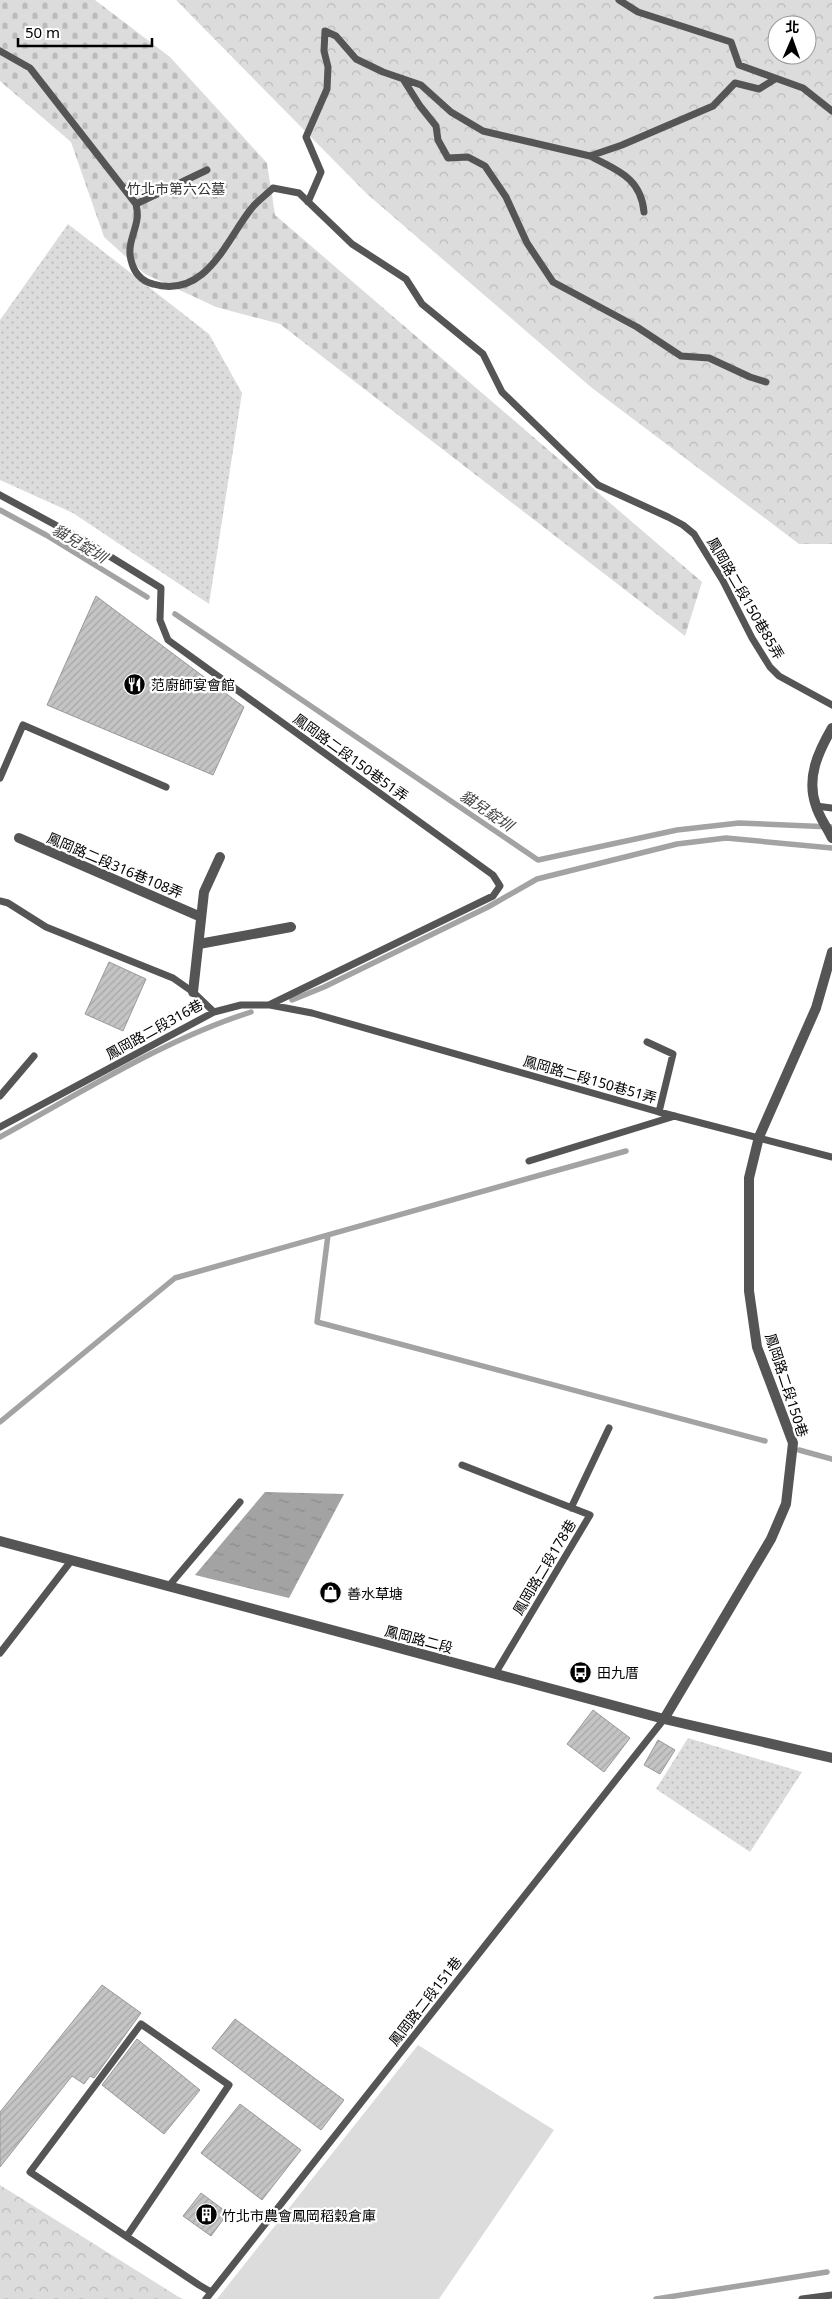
<svg xmlns="http://www.w3.org/2000/svg" width="832" height="2299" font-family="'Noto Sans','Noto Sans TC',sans-serif">
<style>
.grass{fill:url(#grass-dots)}
.forest{fill:url(#forest-crowns);fill-rule:evenodd}
.cemetery{fill:url(#cemetery-stones)}
.garden{fill:#dcdcdc}
.water{fill:url(#water-ripples)}
.lines{fill:none;stroke-linecap:round;stroke-linejoin:round}
.stream{stroke:#a3a3a3;stroke-width:5.5}
.building{fill:url(#building-hatch);stroke:#999}
.service{stroke:#555;stroke-width:7}
.minor{stroke:#555;stroke-width:10}
.tertiary{stroke:#555;stroke-width:10}
.labels{text-anchor:middle;dominant-baseline:central;stroke-width:4.5;stroke-linejoin:round;paint-order:stroke}
.park-label{font-size:14px;fill:#333;stroke:#fff}
.street-label{font-size:14px;fill:#000;stroke:#fff}
.poi-label{font-size:14px;fill:#000;stroke:#fff;text-anchor:start}
.water-label{font-size:15px;font-style:italic;fill:#444;stroke:#fff}
</style>
<defs>
<pattern id="grass-dots" width="8" height="8" patternUnits="userSpaceOnUse" patternTransform="scale(1.25)"><rect width="8" height="8" fill="#dcdcdc"/><path d="M2 2h.1M6 6h.1" fill="none" stroke="#bbb" stroke-width="1.8" stroke-linecap="round"/></pattern>
<pattern id="forest-crowns" width="20" height="18" patternUnits="userSpaceOnUse" patternTransform="scale(1.25)"><rect width="20" height="18" fill="#dcdcdc"/><path d="M2 6a3 3 0 1 1 6 0M12 15a3 3 0 1 1 6 0" fill="none" stroke="#bbb"/></pattern>
<pattern id="cemetery-stones" width="16" height="16" patternUnits="userSpaceOnUse" patternTransform="scale(1.25)"><rect width="16" height="16" fill="#dcdcdc"/><path d="M2 7V4a2 2 0 0 1 4 0v3zM10 15v-3a2 2 0 0 1 4 0v3z" fill="#bbb"/></pattern>
<pattern id="water-ripples" width="26" height="14" patternUnits="userSpaceOnUse" patternTransform="scale(1.25)"><rect width="26" height="14" fill="#a3a3a3"/><path d="M2 4q2-2 4 0t4 0M15 11q2-2 4 0t4 0" fill="none" stroke="#8b8b8b"/></pattern>
<pattern id="building-hatch" width="6" height="6" patternUnits="userSpaceOnUse" patternTransform="scale(1.25)"><rect width="6" height="6" fill="#c4c4c4"/><path d="M-1 1l2-2M0 6l6-6M5 7l2-2" fill="none" stroke="#a7a7a7"/></pattern>
</defs>
<rect width="100%" height="100%" fill="#fff"/>
<path class="grass" d="M68,224L209,334L242,393L209,604L73,513L0,480V320Z
M688,1738L802,1772L750,1852L656,1789Z"/>
<path class="forest" d="M176,0H832V544H799L592,388L367,194ZM777,25H807V55H777Z
M0,2185L182,2299H0Z"/>
<path class="cemetery" d="M0,0H95L170,57L267,163L275,215L702,582L685,636L280,324L216,307L145,274L104,237L71,142L0,81Z"/>
<path class="garden" d="M418,2045L554,2130L439,2299H217Z"/>
<path class="water" d="M265,1492L344,1494L289,1598L195,1575Z"/>
<g class="lines">
<path class="stream" d="M0,510L46,535L147,597
M175,614L538,860L677,830L739,823L832,827
M292,1000L324,987L488,907L537,879L677,844L726,838L832,848
M0,1137C79,1094 165,1039 251,1012
M328,1235L317,1322L765,1441
M0,1422L175,1278L626,1151
M799,1450L832,1459
M656,2299L827,2272"/>
</g>
<path class="building" d="M96,596L244,707L213,775L47,705Z
M109,962L146,979L123,1031L85,1014Z
M593,1710L630,1738L604,1772L567,1744Z
M658,1740L675,1750L660,1774L644,1765Z
M102,1985L141,2013L94,2078L90,2076L84,2084L72,2076L0,2167V2112Z
M235,2019L344,2100L321,2130L212,2048Z
M137,2039L200,2090L164,2134L102,2085Z
M240,2104L301,2150L262,2200L201,2153Z
M201,2193L228,2213L211,2236L183,2216Z"/>
<g class="lines">
<path class="service" d="M619,0L638,12L731,42L739,65L803,88L832,111
M0,51L30,68L136,204C137,209 138,215 137,219C135,233 127,245 131,260C134,273 141,281 153,284C206,299 225,242 251,209C257,201 266,195 273,188L299,193L352,244L406,279L422,304L483,354L502,392L598,485L668,517L683,525L694,534L723,581L752,638L770,667L779,676L832,705
M403,79L420,106L436,126L438,140L448,158L468,157L485,166L506,197L527,243L553,282L637,327L681,356L709,358L750,377L766,382
M590,156C616,170 641,177 644,212
M308,202L321,172L306,137L327,89L328,67L324,51L325,31L336,36L356,59L383,72L421,85L451,112L483,131L590,156L622,145L713,106L735,83L759,89L775,79
M136,204L207,170
M0,495L85,541L161,588L160,620L168,640L493,875L500,886L493,896L269,1005H241L214,1012L0,1127
M0,778L23,725L166,787
M816,806L832,808
M0,901L8,903L46,927L173,978L193,992L214,1012
M270,1005L312,1013L659,1112L832,1157
M647,1042L673,1054L659,1112
M0,1096L34,1056
M529,1161L675,1116
M462,1465L590,1515L495,1674
M571,1508L609,1428
M168,1587L240,1502
M0,1653L71,1561
M127,2236L229,2085L141,2024L30,2172L199,2285L211,2292
M206,2299L664,1719
M802,2299L832,2295"/>
<path class="minor" d="M832,728C818,752 806,778 816,806C819,817 827,827 832,838
M19,838L201,917
M199,944L291,927
M193,992L204,892L220,857
M664,1719L771,1539L786,1504L793,1443L757,1347L749,1291V1178L759,1137L816,1008L832,952"/>
<path class="tertiary" d="M0,1541L664,1719L832,1758"/>
</g>
<defs>
<symbol id="restaurant-disc" viewBox="-11 -11 22 22"><circle r="9.5" fill="#000" stroke="#fff"/><path d="M-5-6h1v4h1v-4h1v4h1v-4h1v5L-1.5 .5V6h-2V.5L-5-1ZM5-6V6H3V1.5H1.5Q1.5-4 5-6Z" fill="#fff"/></symbol>
<symbol id="shop-disc" viewBox="-11 -11 22 22"><circle r="9.5" fill="#000" stroke="#fff"/><path d="M-5-2.5h2.3a2.7 3.5 0 0 1 5.4 0H5L5.5 6h-11ZM-1.5-2.5h3a1.5 2.3 0 0 0-3 0Z" fill="#fff"/></symbol>
<symbol id="bus-disc" viewBox="-11 -11 22 22"><circle r="9.5" fill="#000" stroke="#fff"/><path d="M-5-6H5V4H4V6H2V4H-2V6H-4V4H-5ZM-3.5-4V0h7V-4ZM-3.5 1.2v1.5H-2V1.2ZM2 1.2v1.5H3.5V1.2Z" fill="#fff"/></symbol>
<symbol id="building-disc" viewBox="-11 -11 22 22"><circle r="9.5" fill="#000" stroke="#fff"/><path d="M-4-6H4V6H1V3H-1V6H-4ZM-2.5-4.3h1.7v1.8h-1.7ZM.8-4.3h1.7v1.8H.8ZM-2.5-1h1.7V.8h-1.7ZM.8-1h1.7V.8H.8Z" fill="#fff"/></symbol>
</defs>
<g fill-rule="evenodd">
<use href="#restaurant-disc" x="122" y="672" width="25" height="25"/>
<use href="#shop-disc" x="318" y="1580" width="25" height="25"/>
<use href="#bus-disc" x="568" y="1660" width="25" height="25"/>
<use href="#building-disc" x="194" y="2202" width="25" height="25"/>
</g>
<g class="labels">
<g class="park-label">
<text x="176" y="188">竹北市第六公墓</text>
</g>
<g class="street-label">
<text transform="translate(746 598) rotate(60)">鳳岡路二段150巷85弄</text>
<text transform="translate(351 757) rotate(36)">鳳岡路二段150巷51弄</text>
<text transform="translate(115 865) rotate(23)">鳳岡路二段316巷108弄</text>
<text transform="translate(154 1029) rotate(-29)">鳳岡路二段316巷</text>
<text transform="translate(590 1079) rotate(16)">鳳岡路二段150巷51弄</text>
<text transform="translate(787 1385) rotate(72)">鳳岡路二段150巷</text>
<text transform="translate(544 1567) rotate(-59)">鳳岡路二段178巷</text>
<text transform="translate(419 1639) rotate(15)">鳳岡路二段</text>
<text transform="translate(425 2001) rotate(-52)">鳳岡路二段151巷</text>
</g>
<g class="poi-label">
<text x="151" y="684">范廚師宴會館</text>
<text x="347" y="1593">善水草塘</text>
<text x="597" y="1672">田九厝</text>
<text x="222" y="2215">竹北市農會鳳岡稻穀倉庫</text>
</g>
<g class="water-label">
<text transform="translate(80 543) rotate(31)">貓兒錠圳</text>
<text transform="translate(487 810) rotate(34)">貓兒錠圳</text>
</g>
</g>
<g transform="translate(792 40) rotate(2)"><circle r="24" fill="#ffffff" stroke="#999999"/>
<path d="M0-4L9 19L0 12L-9 19Z" fill="#000000"/>
<text y="-8" font-size="14" font-weight="bold" text-anchor="middle" fill="#000000">北</text>
</g>
<path d="M18 38v8h134v-8" fill="none" stroke="#000000" stroke-width="2.5"/>
<text x="25" y="38" font-size="15" fill="#000000" stroke="#ffffff" stroke-width="4" paint-order="stroke">50 m</text>
</svg>
